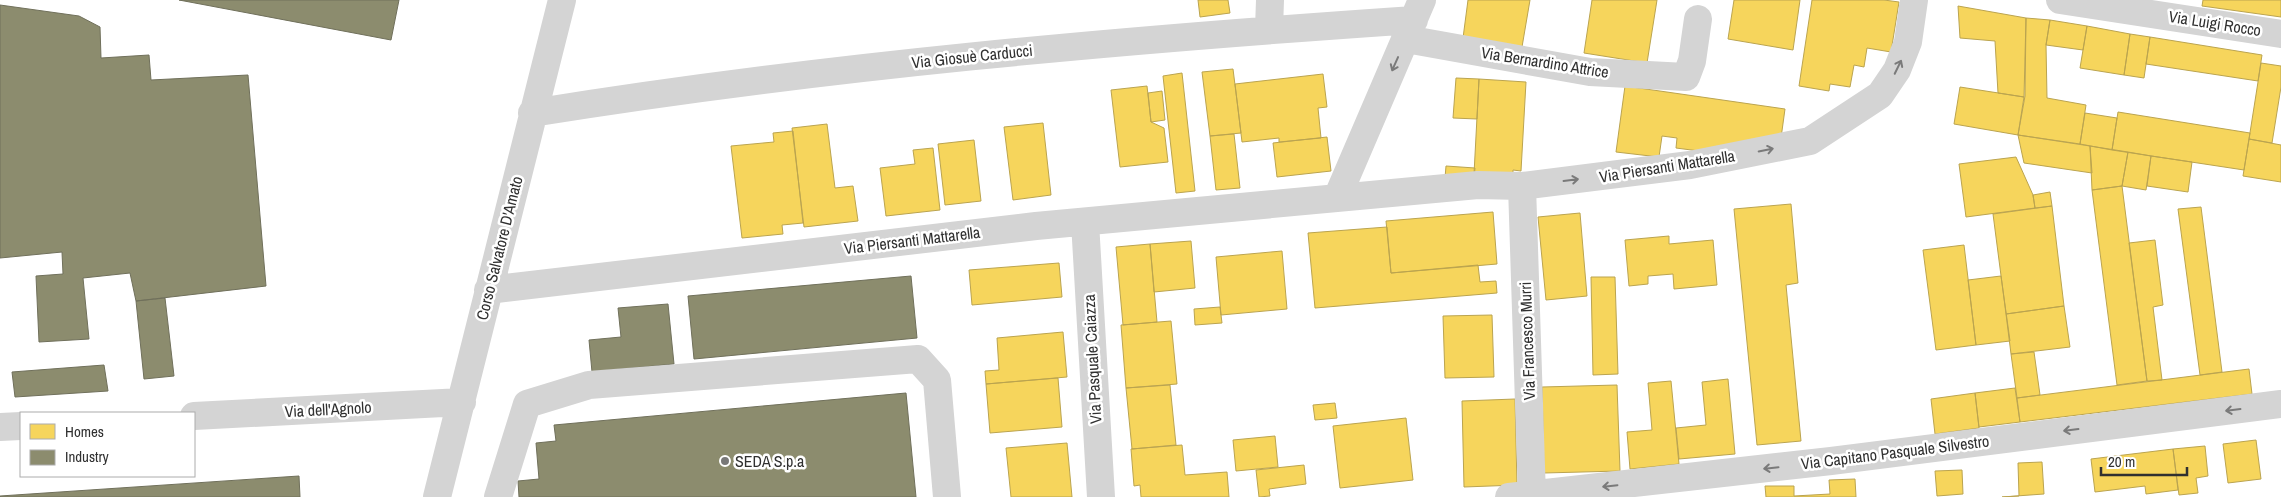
<svg xmlns="http://www.w3.org/2000/svg" width="2281" height="497" font-family="'Archivo Narrow',sans-serif">
<style>
.homes{fill:#f6d55c;stroke:#bba44f}
.industry{fill:#8c8c6e;stroke:#70705b}
.lines{fill:none;stroke-linecap:round;stroke-linejoin:round}
.minor{stroke:#d4d4d4;stroke-width:28}
.oneway{stroke:#7a7a7a}
.poi-dot{fill:#787878;stroke:#fff;stroke-width:2}
.labels{text-anchor:middle;dominant-baseline:central;stroke-width:5;stroke-linejoin:round;paint-order:stroke}
.street-label{font-size:16px;fill:#303030;stroke:#fff}
.poi-label{font-size:16px;fill:#303030;stroke:#fff;text-anchor:start}
</style>
<rect width="100%" height="100%" fill="#fff"/>
<path class="homes" d="M1198,0H1228L1230,13L1200,17Z
M1468,0H1530L1522,47L1463,38Z
M1592,0H1657L1647,63L1584,53Z
M1734,0H1800L1793,50L1728,39Z
M1812,0H1884L1899,2L1891,52L1867,48L1864,67L1854,65L1850,87L1830,84L1829,91L1799,86Z
M2203,0H2281V17L2202,6Z
M1958,6L2026,18L2024,97L1998,93L1995,41L1960,38Z
M2026,18L2050,20L2046,45L2047,98L2086,105L2080,144L2018,135L2025,96Z
M2050,20L2087,26L2083,50L2046,45Z
M2087,26L2130,34L2124,75L2080,68Z
M2130,34L2150,37L2144,78L2124,75Z
M2150,37L2262,55L2258,81L2146,64Z
M2261,63L2281,66V87L2272,143L2249,139Z
M1233,69L1241,133L1210,136L1202,72Z
M1182,73L1195,191L1176,193L1163,76Z
M1323,74L1327,107L1318,108L1321,138L1279,142V138L1242,142L1235,84Z
M1456,78L1479,79L1477,119L1453,118Z
M1479,79L1526,82L1521,171L1513,170V176L1474,174Z
M1147,86L1151,122L1164,128L1168,162L1120,167L1111,90Z
M1625,86L1785,109L1781,138L1722,154L1676,148L1677,138L1662,136L1659,157L1616,152Z
M1960,87L2024,97L2018,135L1954,124Z
M1162,91L1165,120L1151,122L1148,93Z
M2118,112L2250,133L2244,170L2112,150Z
M2085,113L2117,118L2112,150L2080,144Z
M1043,123L1051,195L1013,200L1004,127Z
M827,124L835,188L853,186L858,221L804,227L792,128Z
M793,131L803,223L782,225L783,234L742,238L731,146L774,142L773,133Z
M1234,134L1240,188L1216,190L1210,136Z
M2018,135L2090,146L2092,173L2024,163Z
M1327,137L1331,171L1277,177L1273,143Z
M2249,139L2281,145V182L2243,176Z
M974,140L981,201L945,205L938,144Z
M2090,146L2128,152L2122,186L2092,190Z
M933,148L940,210L886,216L880,168L915,164L913,150Z
M2128,152L2151,156L2146,190L2122,186Z
M2151,156L2192,162L2188,192L2147,186Z
M2016,157L2033,195L2035,208L1966,217L1959,164Z
M1446,166L1475,168L1474,179L1445,178Z
M2122,186L2147,381L2117,385L2092,190Z
M2050,192L2052,206L2035,208L2033,195Z
M1791,204L1798,283L1786,285L1801,441L1757,445L1734,209Z
M2052,206L2064,306L2006,314L1993,214Z
M2201,207L2222,372L2200,375L2178,209Z
M1493,212L1497,264L1391,273L1386,221Z
M1580,213L1587,296L1546,300L1538,217Z
M1387,227L1391,273L1478,265L1480,282L1496,281L1497,293L1315,308L1308,233Z
M1669,236V244L1713,240L1717,285L1674,289L1673,274L1648,276V284L1629,286L1625,240Z
M2155,240L2163,305L2153,307L2162,380L2147,381L2129,243Z
M1191,241L1195,288L1154,292L1150,244Z
M1150,244L1157,322L1123,325L1116,247Z
M1964,245L1976,345L1936,350L1923,250Z
M1282,251L1287,309L1221,315L1216,257Z
M1059,263L1062,297L972,305L969,270Z
M2001,276L2010,341L1976,345L1968,280Z
M1591,277H1615L1618,374L1593,375Z
M2064,306L2070,347L2011,354L2006,314Z
M1220,307L1222,323L1195,325L1194,309Z
M1492,315L1494,377L1445,378L1443,316Z
M1171,321L1177,384L1126,388L1121,325Z
M1063,332L1067,377L986,384L985,371L999,370L997,338Z
M2034,352L2040,395L2017,398L2011,354Z
M2249,369L2252,394L2020,422L2017,398Z
M1058,378L1062,427L990,433L986,384Z
M1728,379L1735,454L1679,459L1676,428L1706,425L1702,382Z
M1671,381L1679,464L1630,469L1627,432L1652,430L1648,383Z
M1170,385L1176,445L1132,449L1126,388Z
M1617,385L1620,471L1544,473L1542,387Z
M2015,388L2020,422L1979,427L1975,393Z
M1975,393L1979,428L1935,434L1931,399Z
M1515,399L1517,485L1464,487L1462,401Z
M1335,403L1337,418L1315,420L1313,405Z
M1406,418L1413,480L1340,488L1333,426Z
M1275,436L1278,467L1236,471L1233,440Z
M2256,440L2261,479L2228,483L2223,444Z
M1067,443L1072,497H1011L1006,448Z
M1182,445L1185,475L1227,472L1229,497H1141L1140,485L1134,486L1131,449Z
M2205,446L2208,476L2196,478L2198,493L2179,495L2173,449Z
M2173,449L2178,490L2146,494L2145,486L2095,492L2091,459Z
M2042,462L2044,494L2002,497L2019,496L2018,463Z
M1304,465L1306,484L1269,489L1270,496L1259,497L1256,470Z
M1962,470L1963,494L1937,496L1935,471Z
M1855,479L1856,497H1766L1765,486H1794V496L1830,494L1829,480Z"/>
<path class="industry" d="M179,0H399L391,40Z
M0,5L79,16L100,27L101,58L149,55L151,80L248,75L266,286L136,301L130,273L83,278L89,339L39,342L36,276L63,274L62,252L0,258Z
M911,276L917,338L694,359L688,296Z
M165,298L174,376L144,379L136,301Z
M668,304L674,364L592,372L589,340L621,337L618,308Z
M104,365L108,391L15,397L12,372Z
M906,393L916,497H519L518,481L539,479L536,443L556,441L554,425Z
M299,476L300,497H0V496Z"/>
<g class="lines">
<path class="minor" d="M2060,0L2281,34
M1269,29L1270,0
M1406,39L1590,72L1686,77L1692,61L1698,19
M532,113C824,66 1119,40 1414,20
M1522,186L1532,497
M1337,198L1422,0
M1085,222L1101,497
M488,290L1036,226L1478,185L1522,186L1690,165L1810,141L1880,95L1897,70L1908,42L1914,0
M194,416L462,402
M0,427L21,426
M437,497L562,0
M498,497L527,404L589,385L918,359L937,380L947,497
M1509,497L1831,461L2281,404"/>
</g>
<defs><path id="oneway-shaft" d="M-6 0H5M1.5-3L5.5 0L1.5 3" fill="none" stroke-width="1.6" stroke-linecap="round" stroke-linejoin="round" transform="scale(1.25)"/></defs>
<g class="oneway">
<use href="#oneway-shaft" transform="translate(1395 64) rotate(114)"/>
<use href="#oneway-shaft" transform="translate(1898 67) rotate(-64)"/>
<use href="#oneway-shaft" transform="translate(1766 150) rotate(-11)"/>
<use href="#oneway-shaft" transform="translate(1571 180) rotate(-7)"/>
<use href="#oneway-shaft" transform="translate(2233 410) rotate(173)"/>
<use href="#oneway-shaft" transform="translate(2071 430) rotate(173)"/>
<use href="#oneway-shaft" transform="translate(1771 468) rotate(174)"/>
<use href="#oneway-shaft" transform="translate(1610 486) rotate(174)"/>
</g>
<circle class="poi-dot" cx="725" cy="461" r="5"/>
<g class="labels">
<g class="street-label">
<text transform="translate(2215 23) rotate(9)">Via Luigi Rocco</text>
<text transform="translate(972 56) rotate(-6)">Via Giosuè Carducci</text>
<text transform="translate(1545 62) rotate(9)">Via Bernardino Attrice</text>
<text transform="translate(1667 166) rotate(-9)">Via Piersanti Mattarella</text>
<text transform="translate(912 240) rotate(-7)">Via Piersanti Mattarella</text>
<text transform="translate(499 248) rotate(-76)">Corso Salvatore D'Amato</text>
<text transform="translate(1527 341) rotate(-92)">Via Francesco Murri</text>
<text transform="translate(1092 359) rotate(-93)">Via Pasquale Caiazza</text>
<text transform="translate(328 409) rotate(-3)">Via dell'Agnolo</text>
<text transform="translate(1895 452) rotate(-7)">Via Capitano Pasquale Silvestro</text>
</g>
<g class="poi-label">
<text x="735" y="461">SEDA S.p.a</text>
</g>
</g>
<rect x="20" y="412" width="175" height="65" fill="#ffffff" stroke="#acacac"/>
<rect x="30" y="424" width="25" height="15" fill="#f6d55c" stroke="#acacac"/>
<text x="65" y="437" font-size="15" fill="#303030">Homes</text>
<rect x="30" y="450" width="25" height="15" fill="#8c8c6e" stroke="#acacac"/>
<text x="65" y="462" font-size="15" fill="#303030">Industry</text>
<path d="M2101 467v8h86v-8" fill="none" stroke="#303030" stroke-width="2.5"/>
<text x="2108" y="467" font-size="15" fill="#303030" stroke="#ffffff" stroke-width="4" paint-order="stroke">20 m</text>
</svg>
